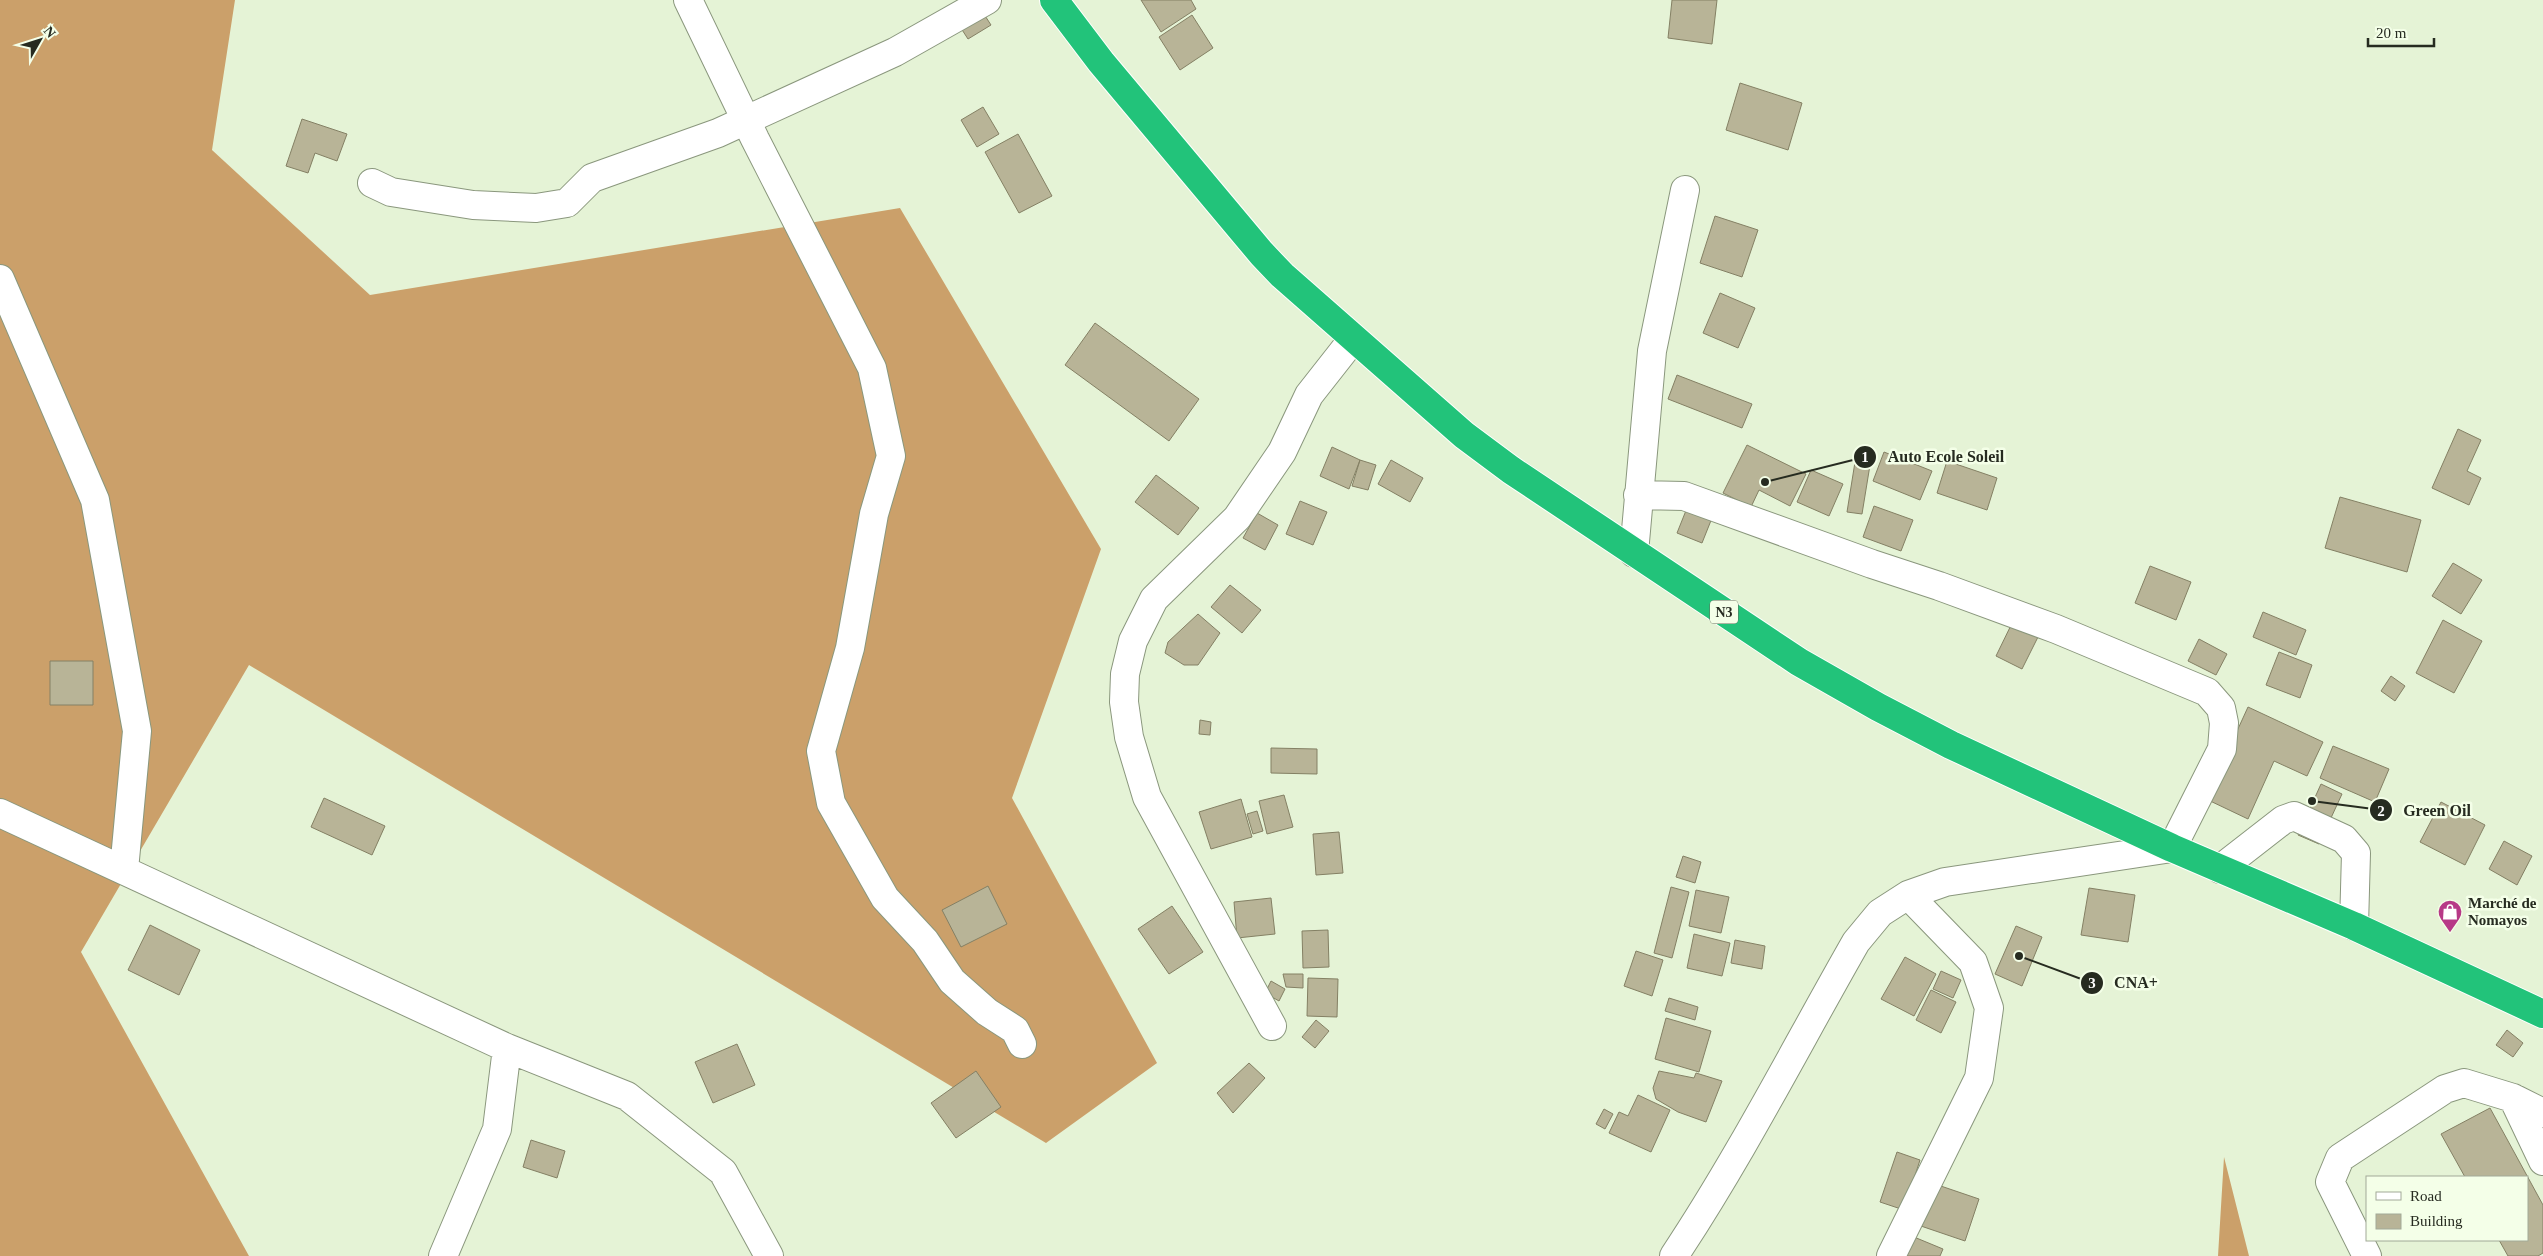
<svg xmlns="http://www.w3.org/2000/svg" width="2543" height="1256" font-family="Georgia,serif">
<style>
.forest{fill:#cba06a}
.building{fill:#b8b497;stroke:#848064}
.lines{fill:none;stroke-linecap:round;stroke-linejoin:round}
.minor-casing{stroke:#8a977d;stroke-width:30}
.highway-casing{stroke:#fff;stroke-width:30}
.minor{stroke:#fff;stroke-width:28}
.highway{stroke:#22c37a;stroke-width:28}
.labels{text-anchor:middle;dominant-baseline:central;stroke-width:5;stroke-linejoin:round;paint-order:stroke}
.shield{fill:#f4ffe8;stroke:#646b5c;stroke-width:1}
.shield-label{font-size:14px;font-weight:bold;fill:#262b20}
.poi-label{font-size:15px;font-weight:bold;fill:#262b20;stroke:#f4ffe8;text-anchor:start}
.leader{fill:none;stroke:#262b20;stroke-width:2}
.callout-dot{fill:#262b20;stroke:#f4ffe8;stroke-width:2}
.mark-label{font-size:15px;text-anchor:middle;font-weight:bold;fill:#fff}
.callout-label{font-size:16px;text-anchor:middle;font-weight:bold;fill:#262b20;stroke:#f4ffe8;stroke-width:5;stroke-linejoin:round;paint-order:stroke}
</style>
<rect width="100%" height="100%" fill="#e5f3d6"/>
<path class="forest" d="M0,0H235L212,150L370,295L900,208L1101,549L1012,798L1157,1063L1046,1143L249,665L81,952L249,1256H0Z
M2224,1157L2249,1256H2218Z"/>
<path class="building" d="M1141,0H1191L1196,9L1161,32Z
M1672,0H1717L1712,44L1668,38Z
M980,8L991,25L968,39L957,22Z
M1192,15L1213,48L1180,70L1159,37Z
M1740,83L1802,103L1788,150L1726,130Z
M983,107L999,134L977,147L961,120Z
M302,119L347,134L337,161L315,153L308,173L286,166Z
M1018,134L1052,196L1019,213L985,152Z
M1715,216L1758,230L1742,277L1700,263Z
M1720,293L1755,308L1738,348L1703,333Z
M1095,323L1199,399L1169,441L1065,365Z
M1677,375L1752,404L1742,428L1668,399Z
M2458,429L2481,440L2467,471L2481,478L2469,505L2432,488Z
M1747,445L1806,474L1790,506L1759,490L1751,507L1723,493Z
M1332,447L1360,460L1349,489L1320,476Z
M1884,452L1932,471L1920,500L1873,481Z
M1360,460L1376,465L1368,490L1352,486Z
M1391,460L1423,478L1410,502L1378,484Z
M1947,461L1997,478L1987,510L1937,493Z
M1855,462L1870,465L1862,514L1847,512Z
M1811,470L1843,484L1829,516L1797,502Z
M1156,475L1199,508L1178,535L1135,502Z
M2340,497L2421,520L2407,572L2325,548Z
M1300,501L1327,512L1313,545L1286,534Z
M1874,506L1913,520L1901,551L1863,537Z
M1687,508L1712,518L1702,543L1677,533Z
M1257,513L1278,525L1265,550L1243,538Z
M2453,563L2482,580L2461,614L2432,596Z
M2150,566L2191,582L2176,620L2135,603Z
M1230,585L1261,610L1242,633L1211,607Z
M2263,612L2306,630L2296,655L2253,637Z
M1198,614L1220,633L1198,665H1184L1165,653L1168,642Z
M2016,615L2042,629L2022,669L1996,656Z
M2443,620L2482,641L2454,693L2416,673Z
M2199,639L2227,654L2216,675L2188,661Z
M2279,652L2312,665L2300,698L2266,685Z
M50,661H93V705H50Z
M2391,676L2405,686L2395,701L2381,691Z
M2248,707L2323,742L2307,776L2274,761L2248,819L2206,799Z
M1200,720L1211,722L1210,735L1199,734Z
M2333,746L2389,769L2375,802L2320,778Z
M1271,748L1317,749V774L1271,773Z
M2321,784L2342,794L2319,844L2298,835Z
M1284,795L1293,827L1267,834L1259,801Z
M324,798L385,826L372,855L311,827Z
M1241,799L1252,837L1211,849L1199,812Z
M2441,802L2485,825L2465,865L2420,842Z
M1257,811L1263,831L1253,834L1247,814Z
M1339,832L1343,873L1316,875L1313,834Z
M2504,841L2532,856L2517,885L2489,869Z
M1683,856L1701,862L1695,883L1676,877Z
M988,886L1007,924L961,947L942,910Z
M1671,887L1689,892L1672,958L1654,953Z
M2089,888L2135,895L2128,942L2081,935Z
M1696,890L1729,897L1721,933L1689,926Z
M1271,898L1275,934L1237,938L1234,902Z
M1172,906L1203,952L1169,974L1138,929Z
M150,925L200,950L179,995L128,970Z
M2016,926L2042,937L2022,986L1995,974Z
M1328,930L1329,967L1303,968L1302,931Z
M1694,934L1730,943L1722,976L1687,968Z
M1735,940L1765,946L1762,969L1731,963Z
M1636,951L1663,960L1652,996L1624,986Z
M1905,957L1936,974L1914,1016L1881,999Z
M1941,971L1961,980L1953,998L1933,989Z
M1283,974H1303V988L1286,987Z
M1308,978L1338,979L1337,1017L1307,1016Z
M1271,981L1285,989L1279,1001L1265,993Z
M1931,990L1956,1002L1941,1033L1916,1020Z
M1669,998L1698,1007L1695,1020L1665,1011Z
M1666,1018L1711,1031L1699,1072L1655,1059Z
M1316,1020L1329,1031L1315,1048L1302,1037Z
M2507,1030L2523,1043L2513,1057L2496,1045Z
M737,1044L755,1085L713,1103L695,1062Z
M1249,1063L1265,1078L1233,1113L1217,1093Z
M976,1071L1001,1107L956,1138L931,1103Z
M1659,1071L1694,1078L1696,1073L1722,1081L1706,1122L1678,1112L1656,1099L1653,1088Z
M1638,1095L1670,1110L1651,1152L1609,1133L1619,1112L1628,1116Z
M2490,1108L2543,1205V1253L2538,1256H2508L2499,1240H2527V1177H2465L2441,1134Z
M1604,1109L1613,1114L1605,1129L1596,1124Z
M531,1140L565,1151L557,1178L523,1167Z
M1897,1152L1920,1160L1904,1210L1880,1202Z
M1929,1182L1979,1199L1965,1241L1915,1224Z
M1914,1237L1943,1249L1940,1256H1906Z"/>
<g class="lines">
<defs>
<path id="minor" d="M688,0L755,139L872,368L891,456L874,514L850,648L821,751L831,803L885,898L925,941L952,981L987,1012L1015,1030L1022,1044
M372,183L391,192L473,205L536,208L567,203L592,178L718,133L895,52L987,0
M0,279L95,500L137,731L124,870
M1638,495L1684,496L1872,564L1939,586L2056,629L2207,692L2221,708L2224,723L2222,749L2172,848L1945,882L1908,895L1880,913L1856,942C1796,1047 1741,1155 1674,1256
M1634,553L1652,351L1685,190
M0,813L507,1048L627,1096L723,1172L769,1256
M2220,869L2283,820L2294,816L2344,839L2356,853L2354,926
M1272,1026L1147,797L1129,737L1124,702L1125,674L1133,641L1154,599L1237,518L1282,452L1309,395L1353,339
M2513,1098L2543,1161
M443,1256L497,1129L507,1048
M1891,1256L1979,1078L1989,1008L1973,962L1908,895
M2367,1256L2330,1182L2340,1158L2445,1089L2464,1083L2513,1098L2543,1113"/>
<path id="highway" d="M1054,0L1101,62L1262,254L1282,275L1464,435L1511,470L1799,662L1878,707L1951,745L2172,848L2354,926L2543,1014"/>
</defs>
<use href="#minor" class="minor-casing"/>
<use href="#highway" class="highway-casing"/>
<use href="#minor" class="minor"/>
<use href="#highway" class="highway"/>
</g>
<defs>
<symbol id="shop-pin" viewBox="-11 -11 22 30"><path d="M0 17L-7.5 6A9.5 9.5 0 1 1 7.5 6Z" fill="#b73987" stroke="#f4ffe8"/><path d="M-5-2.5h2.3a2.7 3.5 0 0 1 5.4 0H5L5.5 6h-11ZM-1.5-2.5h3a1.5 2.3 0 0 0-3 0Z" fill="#fff"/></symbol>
</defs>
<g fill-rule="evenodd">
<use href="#shop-pin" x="2436" y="898" width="28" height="38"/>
</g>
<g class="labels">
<rect class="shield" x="1710" y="600.5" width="28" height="23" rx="4"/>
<g class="shield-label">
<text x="1724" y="612">N3</text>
</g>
<g class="poi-label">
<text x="2468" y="903">Marché de<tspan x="2468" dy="17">Nomayos</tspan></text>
</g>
</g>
<path class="leader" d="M1765 482L1865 457M2312 801L2381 810M2019 956L2092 983"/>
<g class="callout-dot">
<circle cx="1765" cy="482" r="5"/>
<circle cx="2312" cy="801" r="5"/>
<circle cx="2019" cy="956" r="5"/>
<circle cx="1865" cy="457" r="12"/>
<circle cx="2381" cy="810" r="12"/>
<circle cx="2092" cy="983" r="12"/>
</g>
<g class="mark-label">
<text x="1865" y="462">1</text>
<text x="2381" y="816">2</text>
<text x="2092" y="988">3</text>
</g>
<g class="callout-label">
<text x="1946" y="462">Auto Ecole Soleil</text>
<text x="2437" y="816">Green Oil</text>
<text x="2136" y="988">CNA+</text>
</g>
<rect x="2366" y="1176" width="162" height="65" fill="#f4ffe8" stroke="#a2aa98"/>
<rect x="2376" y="1192" width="25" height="8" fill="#ffffff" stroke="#a2aa98"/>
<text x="2410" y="1201" font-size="15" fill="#262b20">Road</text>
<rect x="2376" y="1214" width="25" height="15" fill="#b8b497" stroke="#a2aa98"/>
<text x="2410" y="1226" font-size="15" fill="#262b20">Building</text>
<g transform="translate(40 40) rotate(51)" stroke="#f4ffe8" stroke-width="4" paint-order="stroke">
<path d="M0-4L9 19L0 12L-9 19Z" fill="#262b20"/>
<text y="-8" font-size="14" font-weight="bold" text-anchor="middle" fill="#262b20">N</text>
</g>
<path d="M2368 38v8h66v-8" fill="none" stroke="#262b20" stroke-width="2.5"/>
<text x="2376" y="38" font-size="15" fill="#262b20" stroke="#f4ffe8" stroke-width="4" paint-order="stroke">20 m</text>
</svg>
